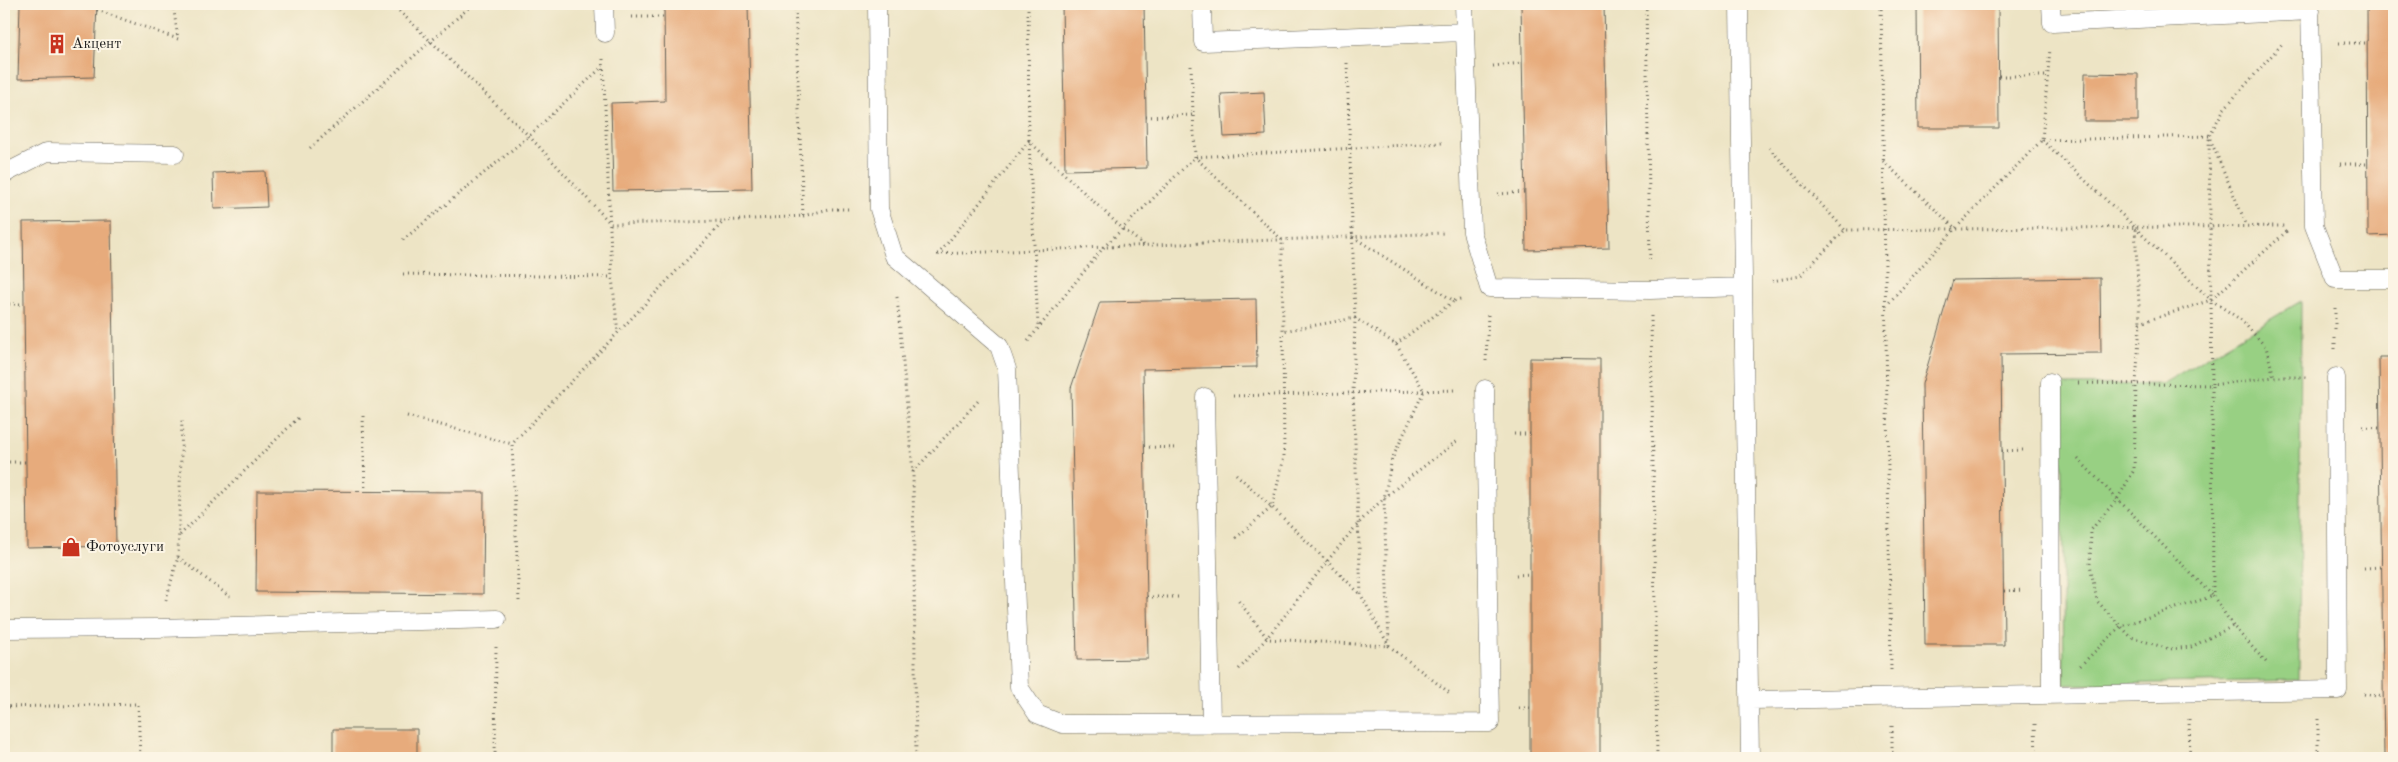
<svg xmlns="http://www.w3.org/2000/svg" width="2398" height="762" font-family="'Old Standard TT',serif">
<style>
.green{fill:#98d083;stroke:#5a7650}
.building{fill:#e7ab7c}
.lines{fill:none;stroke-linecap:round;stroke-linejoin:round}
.lane-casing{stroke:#656257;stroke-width:19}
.path{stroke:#656257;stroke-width:3;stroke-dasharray:1 4;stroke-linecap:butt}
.lane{stroke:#fff;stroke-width:18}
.labels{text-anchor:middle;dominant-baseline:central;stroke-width:4;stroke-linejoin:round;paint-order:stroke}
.poi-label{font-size:15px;fill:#1c1c1c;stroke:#fcf5e5;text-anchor:start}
</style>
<rect width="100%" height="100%" fill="#fcf5e5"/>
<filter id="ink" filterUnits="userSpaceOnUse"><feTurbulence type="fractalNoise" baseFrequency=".02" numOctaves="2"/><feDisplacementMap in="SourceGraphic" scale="10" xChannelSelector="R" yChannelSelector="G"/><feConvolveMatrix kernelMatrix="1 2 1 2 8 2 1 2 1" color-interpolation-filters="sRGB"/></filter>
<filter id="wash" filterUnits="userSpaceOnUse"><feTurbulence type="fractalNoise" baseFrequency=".0096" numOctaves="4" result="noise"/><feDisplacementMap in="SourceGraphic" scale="20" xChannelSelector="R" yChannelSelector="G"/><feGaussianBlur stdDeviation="1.12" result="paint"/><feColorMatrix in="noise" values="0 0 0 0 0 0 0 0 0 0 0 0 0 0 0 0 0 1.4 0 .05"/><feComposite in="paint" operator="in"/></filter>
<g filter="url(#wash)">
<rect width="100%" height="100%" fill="#ede4c5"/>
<path class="green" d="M2301,301L2299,680L2064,685L2061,385L2162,384Z"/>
<g id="blocks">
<path class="building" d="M20,4H97L94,77L18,79Z
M664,4H748L752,189L613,191L611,103L665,101Z
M1062,4H1144L1147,168L1065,170Z
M1521,4H1604L1609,248L1526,250Z
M1917,4H1998L1999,128H1918Z
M2367,4H2394V235L2368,236Z
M2085,73L2138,74V121H2084Z
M1264,92L1266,135L1224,137L1221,94Z
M265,171L267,207L214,209L213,173Z
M111,221L116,546L27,548L23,222Z
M2100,278L2101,353L2001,354L2004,645H1925L1922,384L1953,280Z
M1256,299L1257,367L1143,369L1148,659L1077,660L1071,388L1100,302Z
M2379,357H2394V758H2384Z
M1530,358L1600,359V758H1530Z
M257,491L484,492L483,594L256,592Z
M333,729H417V758H333Z"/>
</g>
</g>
<g filter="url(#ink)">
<use href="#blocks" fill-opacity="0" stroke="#656257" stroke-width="1"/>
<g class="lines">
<defs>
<path id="lane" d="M604,4L605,33
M877,4L879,209L894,256L999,346L1007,369L1019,687L1037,714L1062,724L1490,723L1485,389
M1202,4L1203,42L1464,32
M1464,4L1472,232L1489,288L1650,290L1743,287
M1739,4L1750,758
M2051,4L2052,23L2311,11
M2310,4L2314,226L2335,279H2394
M4,174L47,152L175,154
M2050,382L2051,695
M1205,397L1211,724
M4,629L158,628L497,619
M1750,700L2338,690L2336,377"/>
</defs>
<use href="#lane" class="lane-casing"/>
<path class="path" d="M392,4L529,136L611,224L724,221
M1028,4L1029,141L1038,326
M1646,4L1650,263
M1881,4L1891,670
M97,10L178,39L173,4
M632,17H664
M2339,43H2368
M603,59L612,277L618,333
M1347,63L1355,318L1353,393L1361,595L1389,646L1451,694
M1191,66L1195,157L1282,240L1283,331L1355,318L1396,344L1424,391L1392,459L1384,499L1389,646L1268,639L1237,599
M1493,66L1522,63
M1999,76H2048
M1146,117L1193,115
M2210,139L2247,226
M2042,140L2135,227L2140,323
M2043,140L2209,136
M310,148L473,4
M1769,148L1845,230
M1883,161L1955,228
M2340,164H2367
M1498,194L1525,192
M803,216L829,209H852
M2135,228L2211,300L2241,320L2266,347L2274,377
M1353,237L1454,301L1463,298
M403,240L529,136L603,66
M937,254L1445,233
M938,255L1029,141L1122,228L1145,246
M403,274L612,277
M1772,281L1800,276L1845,230L2285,226
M897,297L913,472L916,758
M4,304H24
M1886,306L1955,229L2042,140L2050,49
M2335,308V351
M1651,316L1657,758
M1028,341L1103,248L1195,157L1442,143
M1396,344L1454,301
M1486,361L1488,315
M2078,383L2212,385L2211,300L2287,231
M1233,396L1456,390
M363,416L365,491
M407,416L512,444
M2363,427L2380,428
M1514,434H1530
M1144,447L1179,448
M2002,451L2024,450
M2078,459L2213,596L2121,626L2080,666
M4,462H26
M913,472L979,400
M1236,474L1272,507L1361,595
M180,535L300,416
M1236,538L1272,507L1284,457L1283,331
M178,557L230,597
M2364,568L2381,567
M1516,575L1530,574
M2004,591L2023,590
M1147,597H1182
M166,600L178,557L182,420
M519,601L512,444L724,221L803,216L795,4
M2233,626L2213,596L2212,385L2274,377H2307
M2266,662L2233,626L2191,647L2169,649L2131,637L2097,601L2090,564L2091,530L2118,498L2134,470L2136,384L2140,323L2211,300L2209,136L2224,109L2282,44
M1239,669C1282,624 1317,571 1358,524C1387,492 1424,467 1458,440
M2364,694L2383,697
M4,707L138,704L140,758
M1519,708H1530
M2189,719L2190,758
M2318,719V758
M2035,724L2036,758
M1892,726V758
M495,758L496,647"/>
<use href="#lane" class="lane"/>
</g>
</g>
<defs>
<symbol id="building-bare" viewBox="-9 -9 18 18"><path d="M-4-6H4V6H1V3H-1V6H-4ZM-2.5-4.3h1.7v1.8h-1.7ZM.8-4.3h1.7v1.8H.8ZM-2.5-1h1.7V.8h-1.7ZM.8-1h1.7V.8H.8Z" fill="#c8321e" stroke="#fcf5e5" stroke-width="2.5" paint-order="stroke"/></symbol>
<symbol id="shop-bare" viewBox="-9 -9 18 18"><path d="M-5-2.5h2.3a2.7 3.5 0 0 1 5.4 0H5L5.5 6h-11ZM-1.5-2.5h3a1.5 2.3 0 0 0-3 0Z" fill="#c8321e" stroke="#fcf5e5" stroke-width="2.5" paint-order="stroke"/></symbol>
</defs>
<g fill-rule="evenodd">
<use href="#building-bare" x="43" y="30" width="28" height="28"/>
<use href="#shop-bare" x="57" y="533" width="28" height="28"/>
</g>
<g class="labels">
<g class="poi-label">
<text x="72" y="44">Акцент</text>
<text x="86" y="547">Фотоуслуги</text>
</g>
</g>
<rect width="2398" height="762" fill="none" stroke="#fcf5e5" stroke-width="20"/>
</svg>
